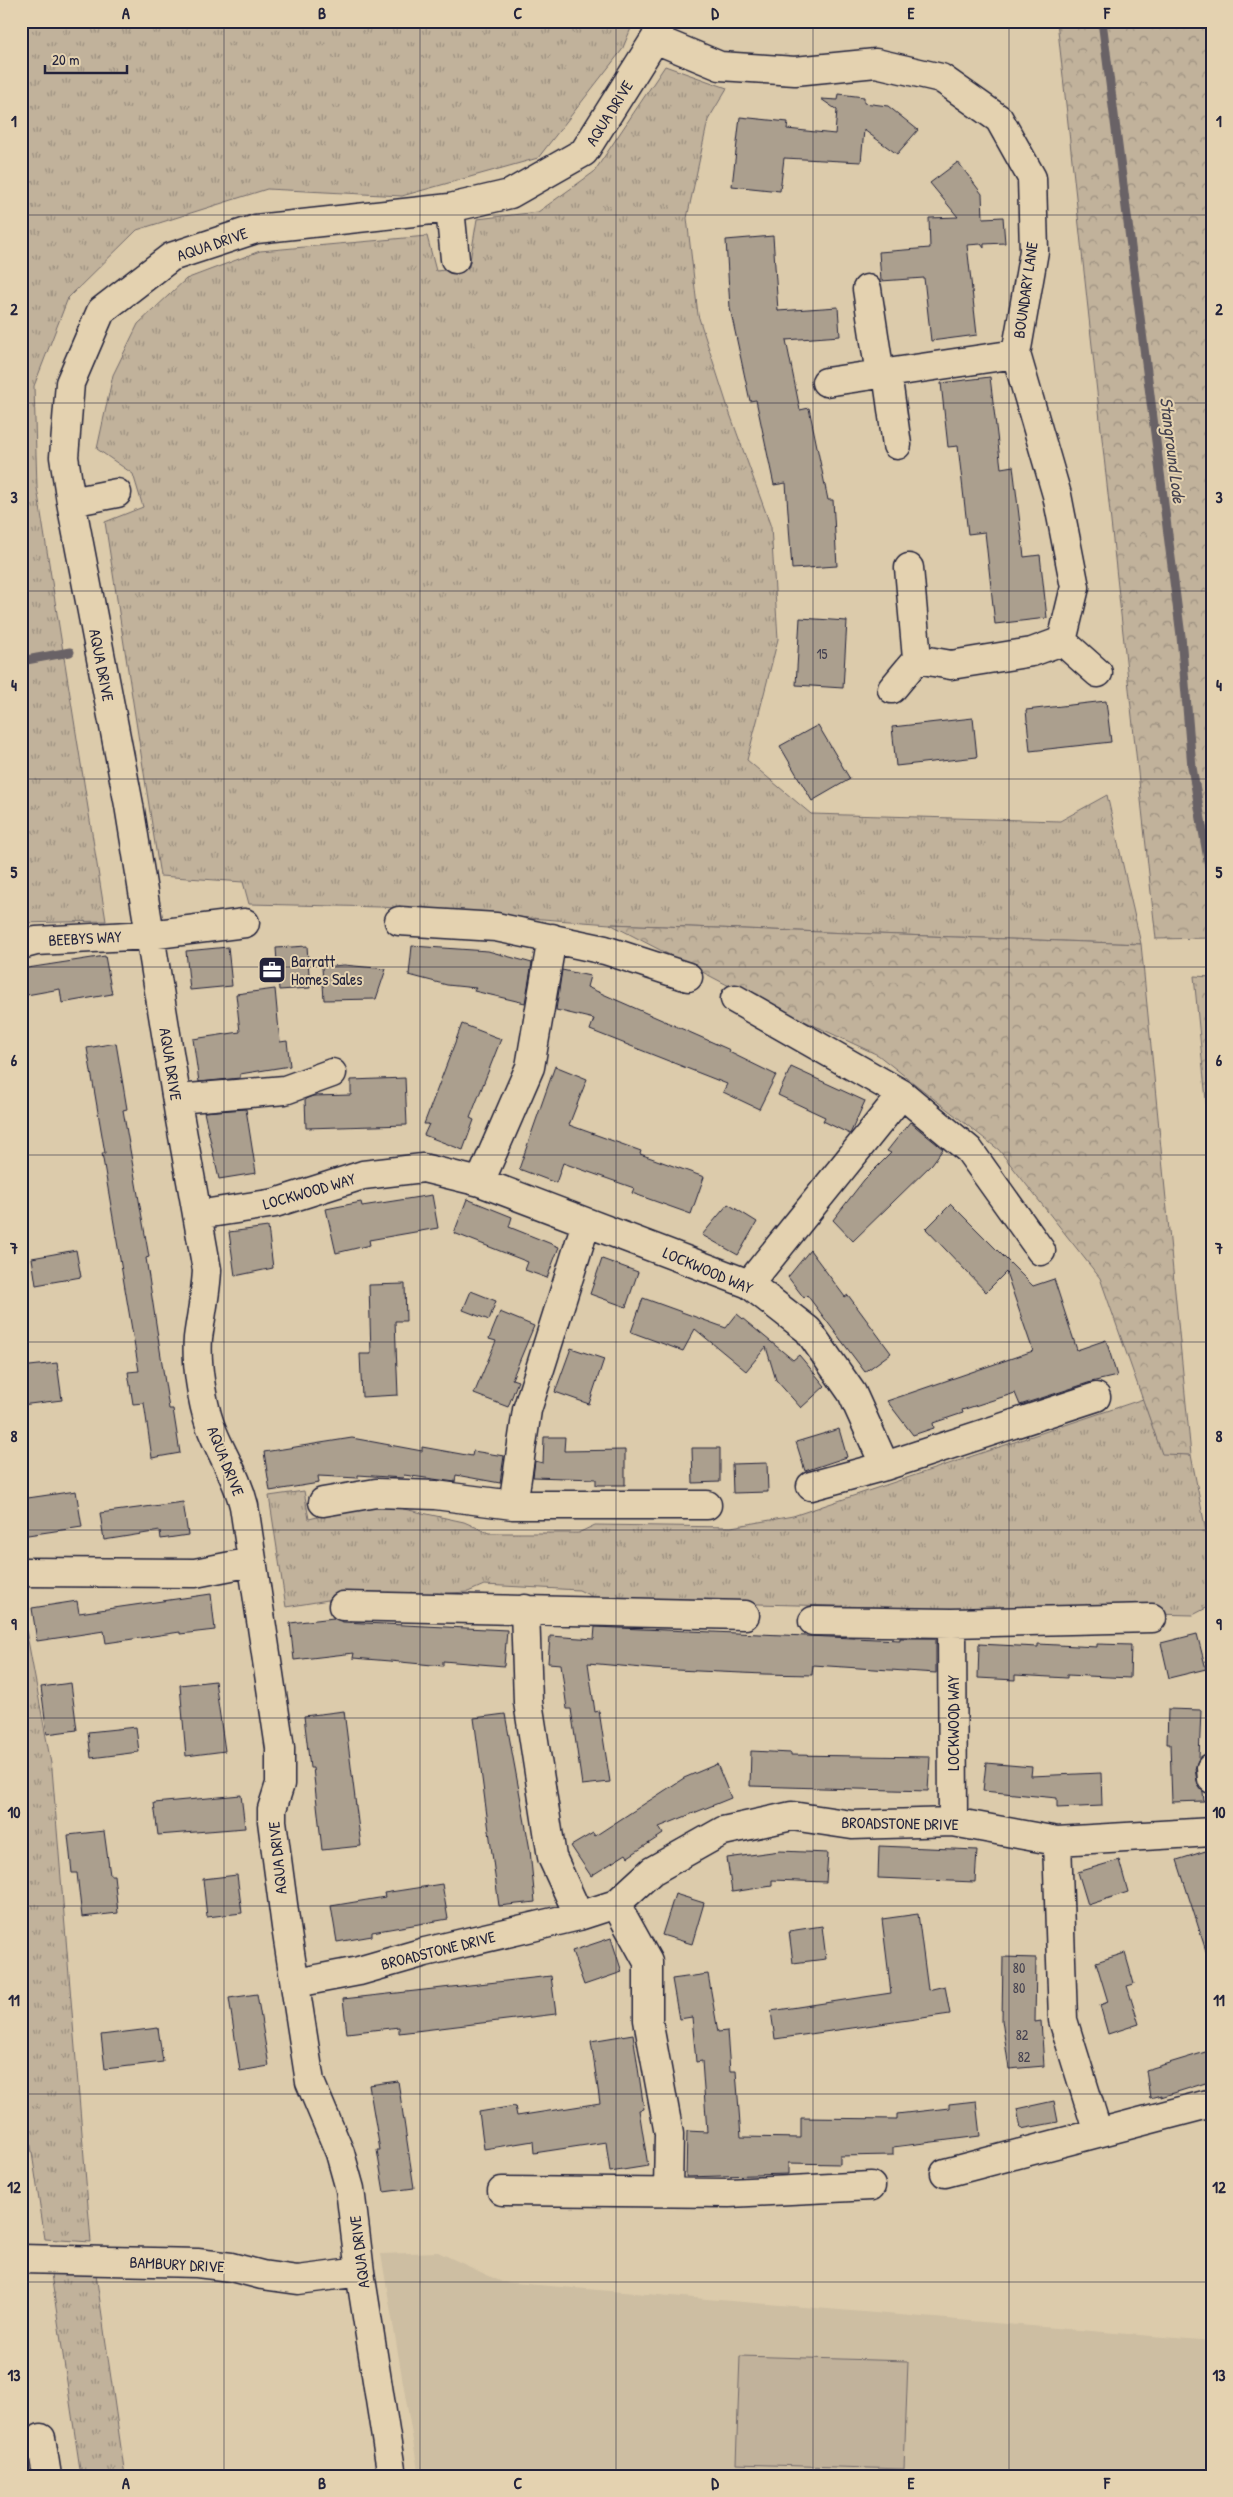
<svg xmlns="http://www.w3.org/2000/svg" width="1233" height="2497" font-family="'Patrick Hand',sans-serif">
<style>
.built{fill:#cdbea2}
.grass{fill:url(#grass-tufts);stroke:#726a6b}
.forest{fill:url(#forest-crowns);stroke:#726a6b}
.garden{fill:#c1b29b;stroke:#726a6b}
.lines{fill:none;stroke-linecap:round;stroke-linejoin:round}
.stream{stroke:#696266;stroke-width:9}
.building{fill:#ab9f8e;stroke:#22223b}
.minor-casing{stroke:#22223b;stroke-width:31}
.minor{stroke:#e4d2b0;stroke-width:28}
.grid{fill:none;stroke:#22223b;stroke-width:1;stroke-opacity:0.55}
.labels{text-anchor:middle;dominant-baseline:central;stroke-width:4;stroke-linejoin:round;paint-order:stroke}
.number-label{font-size:14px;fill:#444150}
.street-label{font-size:16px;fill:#22223b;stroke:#e4d2b0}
.poi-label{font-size:16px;fill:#22223b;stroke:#e4d2b0;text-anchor:start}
.water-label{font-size:18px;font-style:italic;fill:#454250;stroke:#e4d2b0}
.neatline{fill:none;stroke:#22223b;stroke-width:2}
.grid-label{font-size:16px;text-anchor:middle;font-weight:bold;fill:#22223b}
</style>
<defs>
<pattern id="grass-tufts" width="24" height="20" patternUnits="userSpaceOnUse" patternTransform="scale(1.25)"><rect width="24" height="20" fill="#c1b29b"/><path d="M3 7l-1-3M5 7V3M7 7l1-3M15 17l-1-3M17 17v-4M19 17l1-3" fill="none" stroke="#9c9080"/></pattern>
<pattern id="forest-crowns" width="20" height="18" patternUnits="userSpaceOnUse" patternTransform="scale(1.25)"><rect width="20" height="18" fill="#c1b29b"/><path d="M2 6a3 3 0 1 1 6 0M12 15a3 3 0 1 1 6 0" fill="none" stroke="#9c9080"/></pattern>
</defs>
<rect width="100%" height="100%" fill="#dccbab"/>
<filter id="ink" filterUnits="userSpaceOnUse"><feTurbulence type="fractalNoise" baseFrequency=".02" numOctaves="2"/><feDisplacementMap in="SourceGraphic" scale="10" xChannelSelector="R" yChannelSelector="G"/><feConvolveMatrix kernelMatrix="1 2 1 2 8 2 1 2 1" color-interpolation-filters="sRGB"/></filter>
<g filter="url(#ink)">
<path class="built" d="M438,2252L502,2282L1212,2341V2476H419L381,2254Z"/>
<path class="grass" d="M21,21H634L622,50L538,158L402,196L267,189L137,230L68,298L34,386L37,488L106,921L21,923Z
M665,66L727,88L708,120L687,218L698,315L730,414L771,527L778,639L747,760L811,814L1060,821L1107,795L1141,944L610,924L381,907L249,904L243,882L160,876L105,522L143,507L133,474L97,449L113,375L138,324L186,279L260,251L427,236L436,271L469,267L477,219L538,212L594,172Z
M1143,1399L1162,1453L1191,1455L1212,1562V1605L1193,1615L599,1600L579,1590L484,1585L468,1592L334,1599L286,1607L269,1496L304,1491L309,1519L376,1503L464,1522L489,1533H578L595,1525L731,1527L793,1516Z
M21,1603L52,1769L91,2242L45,2239L21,2080Z
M51,2274H96L125,2476H81Z"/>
<path class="forest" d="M1057,21H1212V938L1156,939Z
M610,924L1141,944L1191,1455L1162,1454L1100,1278L999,1150L878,1055L735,989Z
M1194,976L1212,977V1162Z"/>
<path class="garden" d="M740,2356L908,2361L904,2469L736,2464Z"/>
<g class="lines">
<path class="stream" d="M1102,21L1181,636L1192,767L1212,883
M21,661L70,652"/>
</g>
<path class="building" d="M839,94L864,97V103L888,106L918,130L897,154L864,130L861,162L784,158L780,191L732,186L740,117L788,122L787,129L835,134L837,110L821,99L838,100Z
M958,162L982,194L983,218L1003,217L1005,243L984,244V248L981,244L967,245L977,335L931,341L924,278L881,281L879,252L930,248L929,218L958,217L930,183Z
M773,236L778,311L838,307L840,336L786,340L800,410L809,408L828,500H833L837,566L792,569L786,483L774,485L756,400L750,401L730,308L726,240Z
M990,377L1001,468L1013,466L1024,557L1040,555L1047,618L995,624L985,532L968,534L958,446L948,447L941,383Z
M800,618L847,621L843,688L796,685Z
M1106,701L1111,742L1030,751L1026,710Z
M973,718L977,757L896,766L892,727Z
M818,725L850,779L812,801L780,746Z
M307,946L310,988L279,990L276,948Z
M412,946L488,951L532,963L525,1003L474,991L476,988L447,985L409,975Z
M228,947L232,986L190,990L186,951Z
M105,956L112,994L62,1003L60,989L21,996V969Z
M344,965L386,969L376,999L324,1000L322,967Z
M562,970L590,976L587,987L730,1050L729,1052L776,1075L759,1109L723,1092L727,1084L590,1030L594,1019L556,1010Z
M275,989L280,1042L287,1041L290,1066L240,1074V1078L199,1082L193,1039L240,1032L236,994Z
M462,1024L501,1039L470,1118L474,1120L463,1150L424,1135L429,1124H424Z
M116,1043L127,1109L123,1110L149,1257L146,1258L169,1409H173L180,1453L152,1458L144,1403L133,1404L128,1372L139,1371L102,1153H105L87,1048Z
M555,1066L587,1079L569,1125L641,1151L640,1154L704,1177L691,1214L632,1193L634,1188L563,1163L556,1183L519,1169Z
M791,1067L865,1101L850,1134L823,1121L825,1117L778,1095Z
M405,1078L407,1125L306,1128L305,1099L313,1096L351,1095V1080Z
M246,1109L256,1173L219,1179L204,1112Z
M910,1122L943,1149L932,1164L853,1241L833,1220L864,1180L891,1153L887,1151Z
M432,1195L438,1228L369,1240L370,1245L336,1253L326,1209L361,1202L362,1206Z
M467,1199L512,1217L509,1227L559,1247L547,1278L525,1270L528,1262L454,1233Z
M728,1204L757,1222L738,1255L702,1235Z
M951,1204L1033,1286L1054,1279L1077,1350L1106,1340L1117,1376L1091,1382L1020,1405L1015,1393L962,1410L963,1413L933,1423L934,1428L913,1435L887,1401L1033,1351L1006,1272L986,1292L926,1229Z
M268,1227L273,1268L235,1276L229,1232Z
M76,1250L81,1277L36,1285L32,1258Z
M810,1250L845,1297L848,1295L891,1353L865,1372L807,1295L804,1298L788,1277Z
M602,1259L638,1272L626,1307L590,1294Z
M405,1284L406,1321H395L398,1395L362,1397L360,1354H371L369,1285Z
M471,1291L496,1301L489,1320L463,1310Z
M643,1298L726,1328L737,1314L793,1360L799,1355L825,1386L801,1408L776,1380L766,1347L746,1371L695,1329L683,1351L631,1332Z
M500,1312L534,1326L512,1379L518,1381L508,1407L474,1394L496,1341L489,1339Z
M571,1348L604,1359L589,1404L555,1392Z
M57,1363L62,1400L21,1405V1367Z
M839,1429L847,1457L805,1471L796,1442Z
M544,1437H565L564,1451L625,1450V1485H596V1479L533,1477L535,1461L543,1463Z
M352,1438L422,1451V1447L472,1456L473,1451L504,1456L500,1483L456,1475L455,1482L404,1475L403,1478L358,1475V1478L318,1476L319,1483L270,1491L264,1452Z
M692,1448H720V1482L693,1483Z
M767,1463L768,1492L733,1493L732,1464Z
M76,1491L82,1527L21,1536V1499Z
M183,1502L188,1535L161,1539L160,1531L104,1540L100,1513Z
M211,1594L215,1630L180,1634V1632L106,1643L104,1631L37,1641L32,1608L77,1601L79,1613Z
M334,1618L343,1622L507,1630L504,1666L443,1661V1666L390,1661L353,1658L354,1653L294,1660L290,1623Z
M595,1627L900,1640V1638H936V1673L813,1665L812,1675L764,1674L654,1669L588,1663L595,1712L599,1711L610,1782L582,1785L571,1709H567L561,1664L548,1663L550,1636L594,1639Z
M1197,1634L1206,1669L1169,1678L1161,1643Z
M979,1644L1038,1647V1644L1097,1647V1644L1131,1645L1130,1678L1067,1675V1678L1015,1675V1680L978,1678Z
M215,1681L225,1751L186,1756L180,1685Z
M71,1683L77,1730L47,1734L41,1687Z
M1168,1709L1201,1710L1199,1758L1195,1769L1197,1781L1203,1792L1204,1801L1172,1802L1170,1744H1167Z
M344,1711L361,1846L322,1850L313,1768H310L304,1716Z
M505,1714L530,1850L535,1902L499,1906L474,1718Z
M136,1727L139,1752L91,1758L88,1732Z
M751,1751L791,1753V1755L930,1757L928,1791L750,1786Z
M986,1763L1032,1767L1031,1776L1101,1773L1102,1806L1057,1808V1798L983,1791Z
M717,1764L731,1798L659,1827L663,1834L628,1857L626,1854L591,1876L571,1846L593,1833L595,1836L684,1778Z
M241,1795L245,1828L158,1835L154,1803Z
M104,1831L110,1875H114L118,1913L82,1917L77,1873H72L68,1835Z
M879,1846L977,1850L975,1882L878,1878Z
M1212,1849V1954H1207L1177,1860Z
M780,1851L828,1853L826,1882L772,1880V1886L732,1892L727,1858Z
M1119,1860L1128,1892L1088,1905L1078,1872Z
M237,1875L242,1913L207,1917L203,1879Z
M442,1884L448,1919L372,1932V1936L337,1942L331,1906L385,1897L384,1893Z
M675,1894L704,1903L692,1944L662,1935Z
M918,1914L928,1990L945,1986L950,2014L775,2039L771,2011L891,1993L882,1919Z
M822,1926L826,1959L793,1963L789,1931Z
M611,1938L622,1972L584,1985L572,1951Z
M1125,1953L1134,1984L1127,1986L1139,2024L1108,2034L1100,2005L1108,2002L1096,1962Z
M1003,1957L1036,1958L1035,2022L1041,2021L1044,2066L1009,2069L1002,2020Z
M708,1974L718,2032L727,2031L730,2071H736L741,2137L801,2138V2118L897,2119V2114L949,2108V2104L976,2101L980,2136L893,2147V2155L840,2156V2164L788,2163V2174L686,2177L687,2131L707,2132L702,2061L696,2062L692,2017L679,2019L672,1979Z
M551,1976L556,2014L399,2033V2027L347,2033L343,1999Z
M257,1994L269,2066L240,2071L229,1998Z
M158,2028L163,2062L105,2069L101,2035Z
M633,2034L644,2109L639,2110L648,2166L610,2172L606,2142L534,2153L533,2141L484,2149L479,2112L515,2106L517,2116L600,2103L591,2041Z
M1212,2050V2081L1161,2097V2095L1150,2098L1146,2070Z
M398,2081L414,2188L384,2192L377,2150H380L369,2085Z
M1054,2101L1058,2122L1021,2129L1017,2109Z"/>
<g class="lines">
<defs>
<path id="minor" d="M655,39L720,66L795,71L876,63L941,78L999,119L1032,178L1034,251L1016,354L1057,495L1075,587L1062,641L1098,673
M450,208L455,259
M867,289L880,375
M887,373L897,445
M826,382L1016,354
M71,502L117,493
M917,659L951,665L1032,652L1062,641
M892,689L917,659L909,568
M399,921L496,927L605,950L688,977
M21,945L36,941L149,935L245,923
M735,999L902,1094L969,1150L1041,1251
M177,1099L285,1090L332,1073
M480,1182L530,1067L552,938
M197,1215L275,1203L363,1175L423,1168L480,1182L749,1284L808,1330L852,1393L885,1466
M749,1284L902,1094
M811,1486L885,1466L1096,1397
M323,1502L376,1493L435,1495L513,1505H707
M513,1505L527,1410L586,1223
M21,1572L195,1573L252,1562
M343,1606L745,1615
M525,1609L528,1702L552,1857L579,1916
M813,1621L952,1623L1152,1618
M952,1623L953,1822
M1211,1768L1212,1779
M1057,1841L1063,2020L1098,2133
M616,1904L648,1962V2020L669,2134L668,2191
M296,1983L359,1971L425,1952L579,1916L616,1904L652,1871L723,1831L792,1816L852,1825L953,1822L1057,1841L1212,1832
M945,2173L1212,2103
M502,2191L729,2193L871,2186
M21,2259L197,2263L231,2267L262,2275L298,2280L360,2272
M41,2438L47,2476
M392,2476L360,2272L350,2189L340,2153L310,2082L286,1927L272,1821V1809L280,1784V1748L244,1506C237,1476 220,1453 210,1425C202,1402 196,1363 198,1338C201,1315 206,1293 207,1270L179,1114L129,805L71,502L64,457L70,383L101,311L171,257L256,229L450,208L510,194L584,152L655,39L662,21"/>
</defs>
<use href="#minor" class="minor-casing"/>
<use href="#minor" class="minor"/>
</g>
</g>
<path class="grid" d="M224,21V2476M420,21V2476M616,21V2476M813,21V2476M1009,21V2476M21,215H1212M21,403H1212M21,591H1212M21,779H1212M21,967H1212M21,1155H1212M21,1342H1212M21,1530H1212M21,1718H1212M21,1906H1212M21,2094H1212M21,2282H1212"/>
<defs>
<symbol id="office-square" viewBox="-11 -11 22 22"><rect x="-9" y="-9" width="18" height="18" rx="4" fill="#22223b" stroke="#e4d2b0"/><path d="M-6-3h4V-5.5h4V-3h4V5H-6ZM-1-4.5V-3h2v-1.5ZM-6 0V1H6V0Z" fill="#fff"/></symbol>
</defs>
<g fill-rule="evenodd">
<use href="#office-square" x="256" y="954" width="32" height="32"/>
</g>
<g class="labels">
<g class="number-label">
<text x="822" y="653">15</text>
<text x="1019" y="1967">80</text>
<text x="1019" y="1987">80</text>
<text x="1022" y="2034">82</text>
<text x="1024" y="2056">82</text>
</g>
<g class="street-label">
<text transform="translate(609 113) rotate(-58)">AQUA DRIVE</text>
<text transform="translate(212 244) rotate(-19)">AQUA DRIVE</text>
<text transform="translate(1025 290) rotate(-82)">BOUNDARY LANE</text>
<text transform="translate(102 665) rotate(79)">AQUA DRIVE</text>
<text transform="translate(85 938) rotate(-3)">BEEBYS WAY</text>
<text transform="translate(171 1064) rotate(81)">AQUA DRIVE</text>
<text transform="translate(309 1191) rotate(-16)">LOCKWOOD WAY</text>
<text transform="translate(708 1270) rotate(23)">LOCKWOOD WAY</text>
<text transform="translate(226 1461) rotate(68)">AQUA DRIVE</text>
<text transform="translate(953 1723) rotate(-90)">LOCKWOOD WAY</text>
<text transform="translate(900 1823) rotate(1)">BROADSTONE DRIVE</text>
<text transform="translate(277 1858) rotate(-96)">AQUA DRIVE</text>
<text transform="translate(438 1950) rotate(-14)">BROADSTONE DRIVE</text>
<text transform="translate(359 2252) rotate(-97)">AQUA DRIVE</text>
<text transform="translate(177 2264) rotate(3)">BAMBURY DRIVE</text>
</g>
<g class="poi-label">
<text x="291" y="961">Barratt<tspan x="291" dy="18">Homes Sales</tspan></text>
</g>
<g class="water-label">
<text transform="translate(1173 450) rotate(83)">Stanground Lode</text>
</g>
</g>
<rect width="1233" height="2497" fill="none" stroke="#e4d2b0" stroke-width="55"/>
<path d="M45 65v8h82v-8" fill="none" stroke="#22223b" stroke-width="2.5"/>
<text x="52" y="65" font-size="15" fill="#22223b" stroke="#e4d2b0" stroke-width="4" paint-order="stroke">20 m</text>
<rect x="28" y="28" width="1178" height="2442" class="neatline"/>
<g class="grid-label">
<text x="126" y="19">A</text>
<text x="322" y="19">B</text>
<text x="518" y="19">C</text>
<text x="715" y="19">D</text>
<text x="911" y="19">E</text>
<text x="1107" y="19">F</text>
<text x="14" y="127">1</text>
<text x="1219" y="127">1</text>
<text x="14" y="315">2</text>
<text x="1219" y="315">2</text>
<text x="14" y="503">3</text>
<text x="1219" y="503">3</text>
<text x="14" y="691">4</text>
<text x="1219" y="691">4</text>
<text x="14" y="878">5</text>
<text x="1219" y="878">5</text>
<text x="14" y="1066">6</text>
<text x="1219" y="1066">6</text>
<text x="14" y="1254">7</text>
<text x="1219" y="1254">7</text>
<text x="14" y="1442">8</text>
<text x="1219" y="1442">8</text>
<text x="14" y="1630">9</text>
<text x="1219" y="1630">9</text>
<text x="14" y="1818">10</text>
<text x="1219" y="1818">10</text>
<text x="14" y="2006">11</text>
<text x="1219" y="2006">11</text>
<text x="14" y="2193">12</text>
<text x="1219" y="2193">12</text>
<text x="14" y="2381">13</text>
<text x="1219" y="2381">13</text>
<text x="126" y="2489">A</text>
<text x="322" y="2489">B</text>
<text x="518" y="2489">C</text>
<text x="715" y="2489">D</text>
<text x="911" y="2489">E</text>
<text x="1107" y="2489">F</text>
</g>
</svg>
